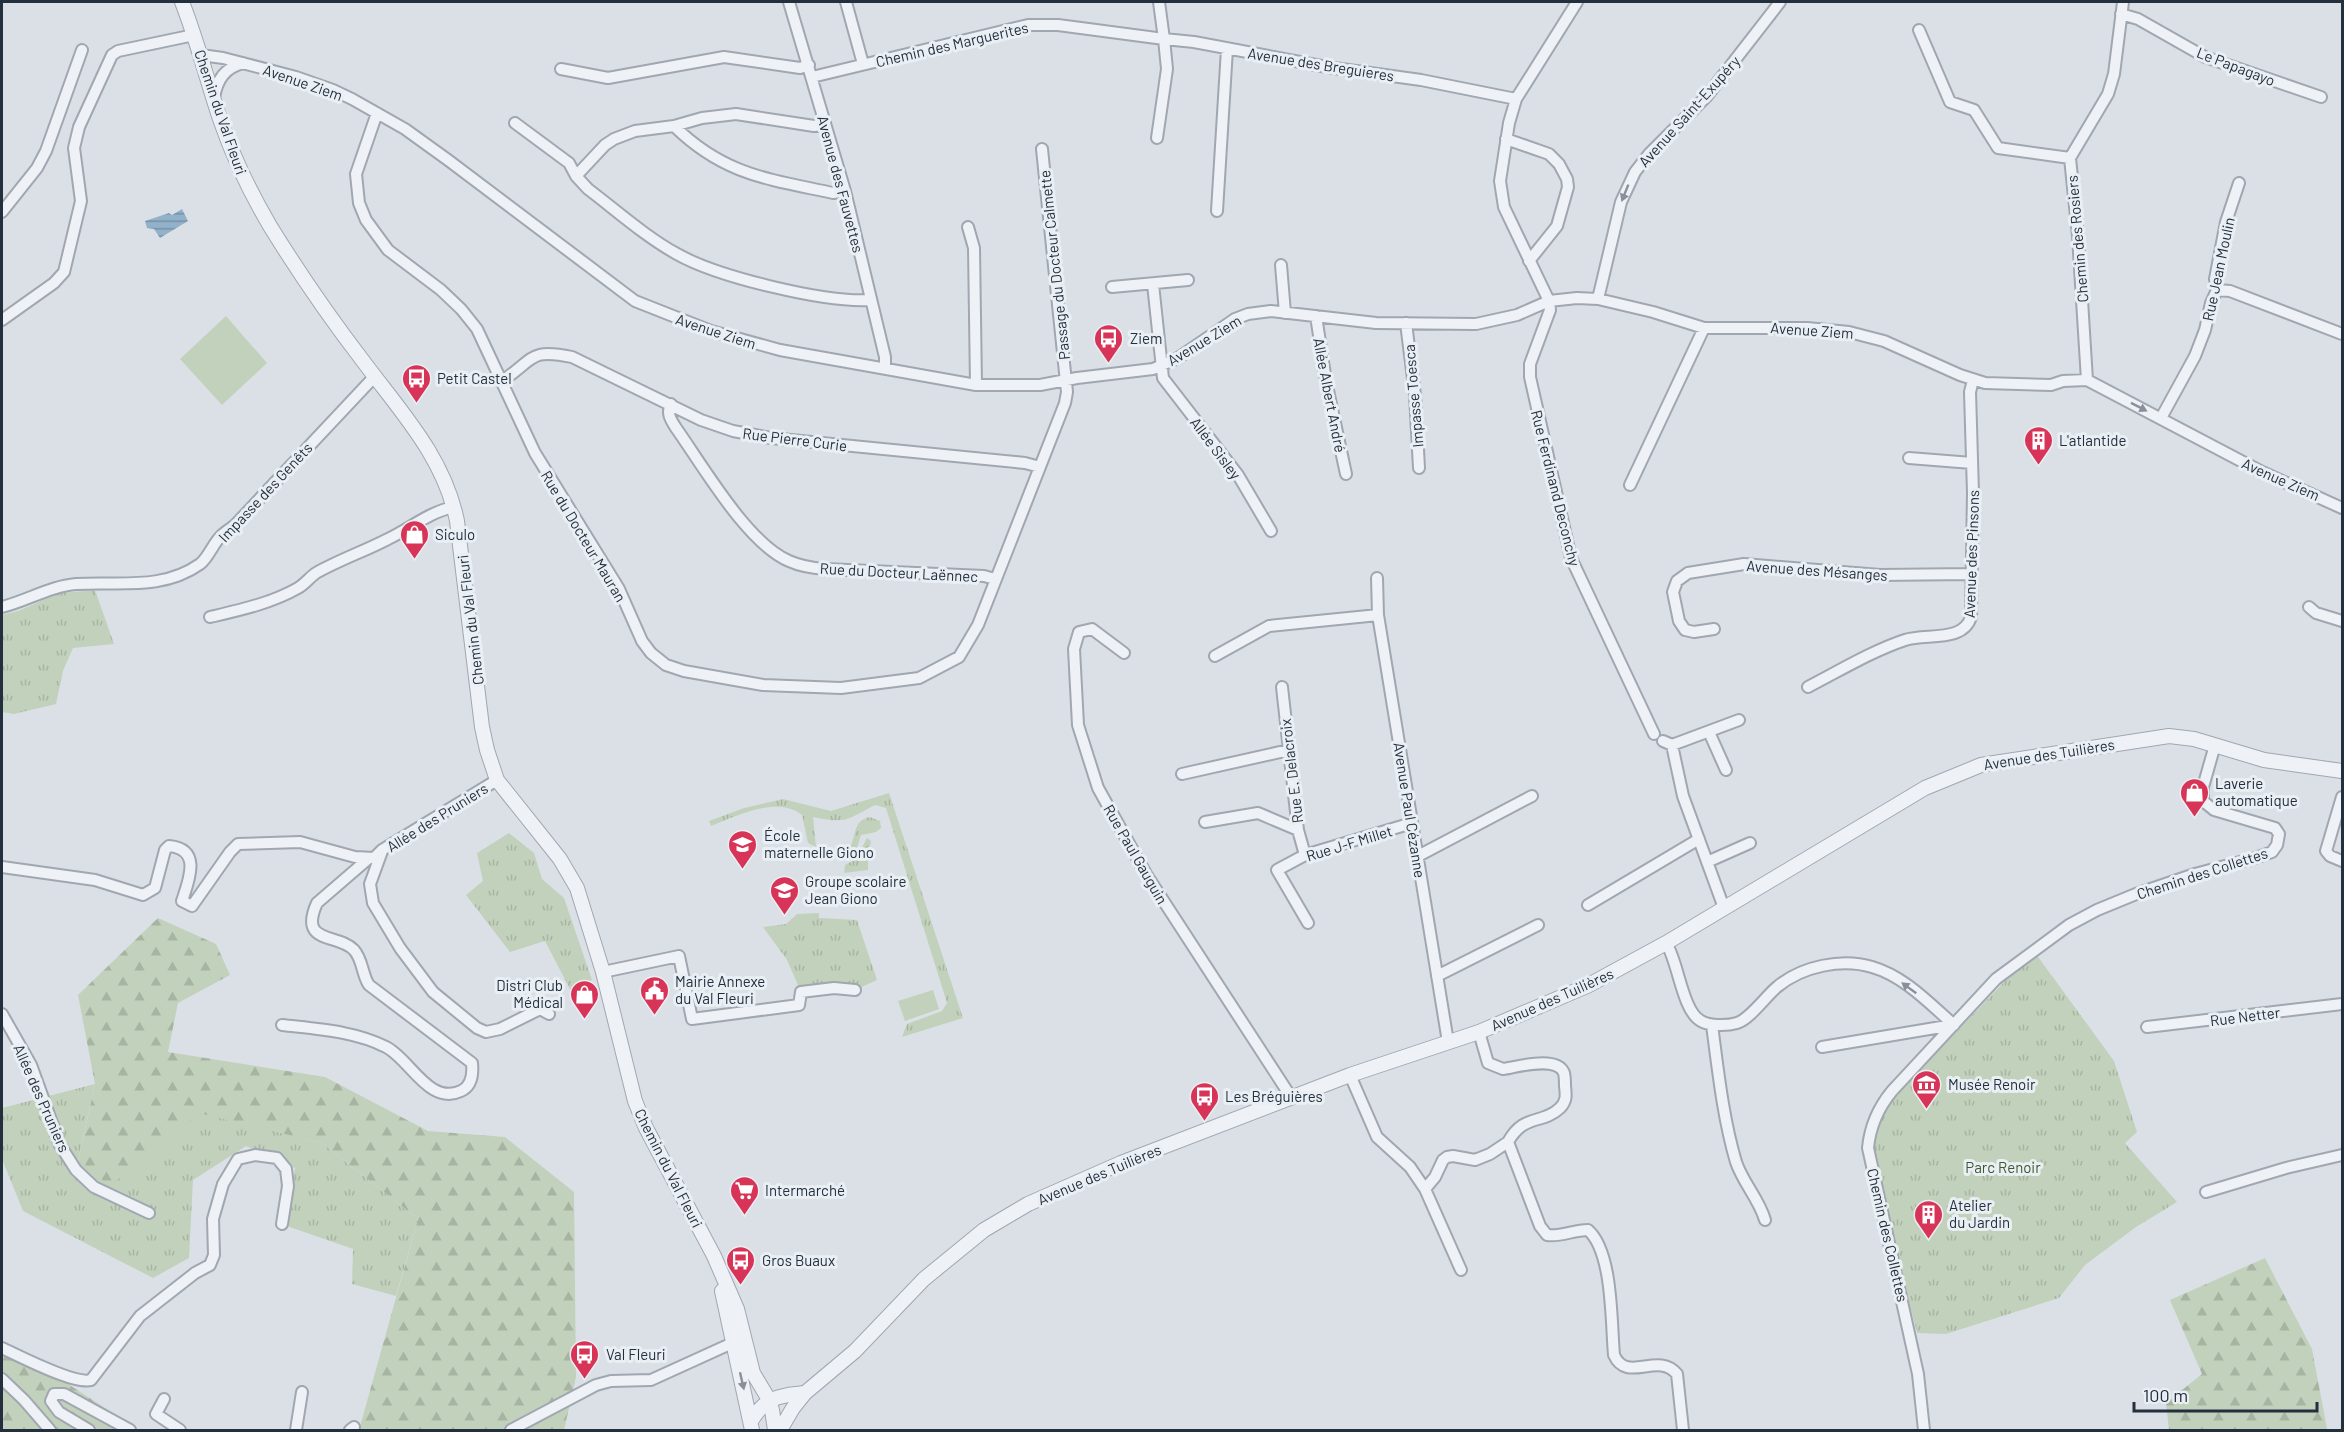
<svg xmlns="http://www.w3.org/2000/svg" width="2344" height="1432" font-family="Barlow,sans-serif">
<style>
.grass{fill:url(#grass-tufts)}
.forest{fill:url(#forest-firs)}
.garden{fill:#c2d1bb}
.water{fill:url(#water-rules)}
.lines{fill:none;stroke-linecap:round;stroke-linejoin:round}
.minor-casing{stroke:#a0a7b1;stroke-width:14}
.tertiary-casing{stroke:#a0a7b1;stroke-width:16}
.minor{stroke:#eef1f5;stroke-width:10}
.tertiary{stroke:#eef1f5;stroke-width:14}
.oneway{fill:#89909a}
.labels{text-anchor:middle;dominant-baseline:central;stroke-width:6;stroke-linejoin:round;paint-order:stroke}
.street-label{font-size:15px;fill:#242f3e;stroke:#eaeff4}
.poi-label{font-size:15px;fill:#242f3e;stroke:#eaeff4;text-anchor:start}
.park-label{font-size:15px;fill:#3b5a30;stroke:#eaeff4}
</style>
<defs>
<pattern id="grass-tufts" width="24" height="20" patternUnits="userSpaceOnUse" patternTransform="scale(1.5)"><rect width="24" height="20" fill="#c2d1bb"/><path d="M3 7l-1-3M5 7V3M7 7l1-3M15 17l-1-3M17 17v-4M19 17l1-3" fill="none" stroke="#a7b4a2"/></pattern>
<pattern id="forest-firs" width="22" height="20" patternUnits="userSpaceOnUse" patternTransform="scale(1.5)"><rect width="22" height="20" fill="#c2d1bb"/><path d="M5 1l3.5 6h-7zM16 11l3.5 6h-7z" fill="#a7b4a2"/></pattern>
<pattern id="water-rules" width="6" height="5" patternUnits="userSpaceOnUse" patternTransform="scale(1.5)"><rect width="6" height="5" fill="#92b1ca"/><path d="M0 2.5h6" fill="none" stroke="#7790a5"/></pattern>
</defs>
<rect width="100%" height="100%" fill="#dbe0e7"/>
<path class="grass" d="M95,590L114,644L73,648L63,671L56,704L14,714L2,712V615L18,611L60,593Z
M889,793L963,1018L902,1037L907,1024L942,1011L947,1003L886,808L875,805C847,820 845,824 813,817L816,847L808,843L802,815C778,795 736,816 711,826L709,821L744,808L783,799L831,811Z
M870,817L880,821L881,828L876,832L861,835L856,851L851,852L849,849C857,837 852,820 870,817Z
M509,833L534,853L542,879L564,898L592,980L571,991L545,941L510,952L466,895L483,881L477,853Z
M867,838L871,841L868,856V870L844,873L845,865L856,859Z
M819,913V918L857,920L877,980L855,990L801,992L787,960L763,927L786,924L797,914Z
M2036,954L2114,1061L2137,1132L2125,1143L2177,1202L2136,1227L2085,1265L2059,1298L1946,1334L1917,1333L1872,1158V1130L1888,1103L2005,981Z
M95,1084L77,1165L134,1171L199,1112L322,1143L418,1219L396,1296L352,1284L353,1249L284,1225L295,1168L246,1146L193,1180L189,1258L153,1278L23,1211L2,1159V1108Z"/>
<path class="forest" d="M158,918L216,944L230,975L178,1003L168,1052L325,1077L428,1131L505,1137L574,1192L576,1377L564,1430H359L418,1219L322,1143L199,1113L134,1171L109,1184L77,1166L95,1084L78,995Z
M2265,1258L2312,1349L2327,1429L2322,1430H2169L2166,1403L2202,1374L2170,1300Z
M2,1344L31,1360L139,1430H2Z"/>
<path class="garden" d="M226,316L267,363L222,405L180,359Z
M933,990L939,1009L905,1021L898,1001Z"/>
<path class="water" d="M182,209L188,221L160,238L154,229L147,228L145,221L169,213L172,215Z"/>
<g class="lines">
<defs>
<path id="minor" d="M789,2L845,191L885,357V369
M846,2L863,64
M1159,2L1164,39L1194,42L1327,67L1421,80L1516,99
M1577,2L1516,99L1509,123L1500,181L1504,207L1549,301L1550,310L1530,364V377L1571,558L1654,734
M2121,14L2138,19L2205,57L2321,97
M1919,30L1950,102L1974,110L1998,148L2070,158
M201,55L223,58L296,77L333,90L352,99L405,129L448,160L635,301L711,331L780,350L976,385H1040L1077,378L1153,369L1178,358L1235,319L1248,314L1271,311L1376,323L1476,324L1517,315L1549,301L1577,298L1598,299L1653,312L1704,328H1807L1849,332L1884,341L1960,375L1985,383L2051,385L2063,381L2087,380L2262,472L2342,508
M561,69L608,78L724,57L800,68L809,65
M812,77L1028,25H1058L1164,39L1167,69L1157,138
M214,98C217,79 225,68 243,63
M377,113L356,174L359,203L366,220L388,250L441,290L461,309L477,329L535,453L619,589L642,641L651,653L666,665L684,671L763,685L841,688L919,678L959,657L978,625L1065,403L1067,392L1042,149
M515,123L569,163L576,176L588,189C617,211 646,237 677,254C718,277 825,303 871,300
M674,126C724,175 768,179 833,193L845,191
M1506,139L1549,154L1559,164L1567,179L1568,187L1557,226L1529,261
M576,176L605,145L614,139L635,131L674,126L702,118L736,114L814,126L825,124
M1217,211L1227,49
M2,212L37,168L46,151L82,50
M968,227L974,248L976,385
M1281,265L1285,313
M1153,284L1163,378L1238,475L1271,531
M1112,287L1188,280
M2217,290L2230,291L2342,334
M1598,299L1621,202L1635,172L1649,154L1707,96L1780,2
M1316,316L1326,381L1346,474
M2,320L54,283L64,272L81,201L74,148L79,127L112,55L118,51L194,35
M1406,323L1415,395L1419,468
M2087,380L2078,236L2070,158L2108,94L2114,74L2123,2
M502,381C535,359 529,348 572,357L701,420L733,431L771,438L1025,463L1040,467
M671,404C666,413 671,420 676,428C703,466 747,543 789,561C800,566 812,568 825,569L984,576L995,579
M2161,418L2195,356L2205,330L2211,303L2217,290L2215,279L2226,222L2239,183
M1909,458L1972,463
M1630,485L1704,328
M1377,578L1378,615L1448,1042
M2,607C26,601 51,586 76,584C118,581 162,591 200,564C209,557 213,543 222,535C226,531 232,528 236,524L375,376
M2309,607L2316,613L2342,621
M210,617C240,610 272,603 298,588C305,584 310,577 316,573C339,560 365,551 388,539C411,528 429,512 454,507
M1714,629L1694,632L1685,630L1679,621L1673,592L1677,581L1688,573L1744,564L1880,575L1971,574
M1124,653L1092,629L1079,632L1074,649L1078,725L1098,788L1146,874L1291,1097
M1215,656L1269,626L1378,615
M1282,687L1298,830L1305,855
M1808,687C1839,671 1872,651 1905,640C1926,633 1963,643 1971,617L1973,493L1970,392L1973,380
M1709,732L1726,770
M1663,741L1672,745L1739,720
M1672,745L1683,796L1724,908
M1182,774L1289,750
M2342,797L2326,851L2330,856L2342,861
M1205,822L1258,813L1298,830
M382,851L370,884L373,903L400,948L433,992L477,1028L486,1032L500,1029L540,1009L549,1014
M1418,856L1532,796
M1707,862L1750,843
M2,867L95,880L143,895L155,888L165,850L169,846C202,849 189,880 182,901L192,906L230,852L238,844L300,842L355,857L374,858L382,850L497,780
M1588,905L1699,839
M1308,923L1277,870L1305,855L1412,823
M1666,943C1678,960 1682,1011 1701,1021C1709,1026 1727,1026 1737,1023C1750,1019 1766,996 1777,987C1802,966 1842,958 1872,967C1904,976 1930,1004 1954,1025
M603,972L679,956L692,1019L799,1005L801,992L834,988L855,990
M1437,976L1538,925
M2,1014L31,1065L60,1145L76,1170L94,1187L149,1213
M282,1025C317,1029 355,1031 386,1047C410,1059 429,1106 461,1091C472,1086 473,1073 472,1063L369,985C362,975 363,960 354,950C338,933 298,945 317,903L368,859
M1712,1025C1718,1070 1723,1118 1736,1162C1743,1183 1759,1199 1765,1220
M2147,1027L2342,1004
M1479,1032L1488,1063L1503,1069C1517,1067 1557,1055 1564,1073C1565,1077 1565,1082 1565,1086C1566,1095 1567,1101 1560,1108C1542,1125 1524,1113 1508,1142L1540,1226L1547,1235C1561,1237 1573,1230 1588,1230C1613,1252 1611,1322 1614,1355C1627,1384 1658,1351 1677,1374L1683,1430
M1822,1047L1953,1025
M1350,1075L1377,1137L1410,1167L1425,1189L1461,1270
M1425,1189L1435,1177L1443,1160L1447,1157L1453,1156L1475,1160L1490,1154L1508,1142
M2206,1192L2286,1168L2342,1155
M2,1348C19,1356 75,1385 91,1380L140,1316L195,1273L210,1265L214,1255L213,1219L223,1184L238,1159L255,1155L277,1158L286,1169L288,1186L282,1224
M2,1379L24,1400L50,1430
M164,1399L156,1414L180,1430
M89,1430L59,1412L51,1401L54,1394H64L130,1430
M296,1430L302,1392
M350,1430L354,1427
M511,1430L596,1385L611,1381L651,1380L739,1340
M1924,1430L1918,1374L1868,1148C1870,1127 1878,1108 1892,1091L1996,979L2069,925L2097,910L2136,894L2195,874L2255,858L2272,852L2277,845L2279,834L2275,828L2214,810L2203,801V787L2215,745"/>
<path id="tertiary" d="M182,2C197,40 207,80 220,119C233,157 250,192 270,226C299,273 330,318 363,361C401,412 444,457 457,521L482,727L487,750L497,780L560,859L577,888L603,972L635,1101L646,1128L714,1256L737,1309L753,1373L768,1398L772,1410L775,1430
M722,1291L752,1430
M751,1421C766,1397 777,1396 805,1393
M780,1430L793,1408L805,1393L855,1351L924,1279L984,1230L1028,1204L1121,1163L1350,1075L1479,1032L1587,986L1666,943L1925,788L1981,765L2169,736L2194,739L2264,760L2342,771"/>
</defs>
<use href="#minor" class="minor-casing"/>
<use href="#tertiary" class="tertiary-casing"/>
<use href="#minor" class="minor"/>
<use href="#tertiary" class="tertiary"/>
</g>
<defs><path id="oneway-solid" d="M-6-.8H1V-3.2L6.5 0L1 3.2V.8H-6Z" transform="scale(1.5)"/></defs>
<g class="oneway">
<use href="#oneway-solid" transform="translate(1625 193) rotate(112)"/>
<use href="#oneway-solid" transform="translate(2139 407) rotate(27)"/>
<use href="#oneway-solid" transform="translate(1909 988) rotate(-144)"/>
<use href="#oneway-solid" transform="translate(742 1381) rotate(77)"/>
</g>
<defs>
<symbol id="bus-pin" viewBox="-11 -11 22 30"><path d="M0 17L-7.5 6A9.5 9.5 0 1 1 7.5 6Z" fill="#d83457" stroke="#eaeff4"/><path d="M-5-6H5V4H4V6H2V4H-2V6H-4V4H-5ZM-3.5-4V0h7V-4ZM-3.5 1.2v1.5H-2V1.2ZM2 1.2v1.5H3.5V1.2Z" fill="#fff"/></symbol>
<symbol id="building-pin" viewBox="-11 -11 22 30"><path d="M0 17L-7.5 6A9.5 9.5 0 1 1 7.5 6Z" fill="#d83457" stroke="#eaeff4"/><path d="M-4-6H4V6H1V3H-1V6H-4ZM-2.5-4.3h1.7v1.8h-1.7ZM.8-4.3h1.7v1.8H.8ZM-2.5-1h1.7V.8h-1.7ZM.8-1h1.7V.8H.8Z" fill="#fff"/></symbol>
<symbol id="shop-pin" viewBox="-11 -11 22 30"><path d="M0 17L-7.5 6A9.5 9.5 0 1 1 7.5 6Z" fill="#d83457" stroke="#eaeff4"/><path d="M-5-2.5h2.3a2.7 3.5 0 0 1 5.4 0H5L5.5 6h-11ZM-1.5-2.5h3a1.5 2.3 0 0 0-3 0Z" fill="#fff"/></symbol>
<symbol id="school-pin" viewBox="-11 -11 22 30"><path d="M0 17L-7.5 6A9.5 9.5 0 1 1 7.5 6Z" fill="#d83457" stroke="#eaeff4"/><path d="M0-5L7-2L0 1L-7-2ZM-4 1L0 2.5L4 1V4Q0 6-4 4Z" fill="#fff"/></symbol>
<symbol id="civic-pin" viewBox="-11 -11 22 30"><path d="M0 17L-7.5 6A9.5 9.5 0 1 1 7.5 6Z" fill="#d83457" stroke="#eaeff4"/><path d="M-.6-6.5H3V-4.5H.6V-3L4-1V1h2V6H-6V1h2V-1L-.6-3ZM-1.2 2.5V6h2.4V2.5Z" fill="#fff"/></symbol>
<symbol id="museum-pin" viewBox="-11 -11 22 30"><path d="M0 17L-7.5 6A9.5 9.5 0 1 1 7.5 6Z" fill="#d83457" stroke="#eaeff4"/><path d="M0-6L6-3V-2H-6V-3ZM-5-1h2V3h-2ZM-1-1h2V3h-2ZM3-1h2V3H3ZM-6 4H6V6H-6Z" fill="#fff"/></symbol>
<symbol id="supermarket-pin" viewBox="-11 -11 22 30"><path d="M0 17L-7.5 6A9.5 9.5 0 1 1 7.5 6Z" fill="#d83457" stroke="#eaeff4"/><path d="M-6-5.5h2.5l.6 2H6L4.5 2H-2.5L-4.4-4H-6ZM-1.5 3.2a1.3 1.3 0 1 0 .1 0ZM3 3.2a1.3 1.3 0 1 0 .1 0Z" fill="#fff"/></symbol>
</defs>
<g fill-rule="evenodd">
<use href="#bus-pin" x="1092" y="322" width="33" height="45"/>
<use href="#bus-pin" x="400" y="362" width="33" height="45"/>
<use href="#building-pin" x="2022" y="424" width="33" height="45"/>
<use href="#shop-pin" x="398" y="518" width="33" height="45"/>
<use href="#shop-pin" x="2178" y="776" width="33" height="45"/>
<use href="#school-pin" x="726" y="828" width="33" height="45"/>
<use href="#school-pin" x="768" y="874" width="33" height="45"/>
<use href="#civic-pin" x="638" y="974" width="33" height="45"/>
<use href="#shop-pin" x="568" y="978" width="33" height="45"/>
<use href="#museum-pin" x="1910" y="1068" width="33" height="45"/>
<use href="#bus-pin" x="1188" y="1080" width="33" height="45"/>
<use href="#supermarket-pin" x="728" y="1174" width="33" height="45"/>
<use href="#building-pin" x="1912" y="1198" width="33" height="45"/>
<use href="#bus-pin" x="724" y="1244" width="33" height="45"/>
<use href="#bus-pin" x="568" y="1338" width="33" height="45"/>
</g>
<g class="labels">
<g class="street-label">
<text transform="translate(952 44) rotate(-13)">Chemin des Marguerites</text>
<text transform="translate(1321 64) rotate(9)">Avenue des Breguieres</text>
<text transform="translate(2236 66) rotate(21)">Le Papagayo</text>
<text transform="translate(303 82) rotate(19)">Avenue Ziem</text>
<text transform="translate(1689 111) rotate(-48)">Avenue Saint-Exupéry</text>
<text transform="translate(221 112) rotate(71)">Chemin du Val Fleuri</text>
<text transform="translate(841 184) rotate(75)">Avenue des Fauvettes</text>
<text transform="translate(2077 239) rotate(-95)">Chemin des Rosiers</text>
<text transform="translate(1054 265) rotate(-96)">Passage du Docteur Calmette</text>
<text transform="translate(2218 269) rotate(-78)">Rue Jean Moulin</text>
<text transform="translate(1812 330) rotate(4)">Avenue Ziem</text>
<text transform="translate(716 331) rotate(18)">Avenue Ziem</text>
<text transform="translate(1204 340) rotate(-31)">Avenue Ziem</text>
<text transform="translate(1330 395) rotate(79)">Allée Albert André</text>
<text transform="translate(1413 396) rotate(-95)">Impasse Toesca</text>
<text transform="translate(795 439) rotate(7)">Rue Pierre Curie</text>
<text transform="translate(1216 448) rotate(53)">Allée Sisley</text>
<text transform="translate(2281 479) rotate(24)">Avenue Ziem</text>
<text transform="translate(1556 488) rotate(76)">Rue Ferdinand Deconchy</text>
<text transform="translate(265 492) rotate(-47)">Impasse des Genêts</text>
<text transform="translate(584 536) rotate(59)">Rue du Docteur Mauran</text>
<text transform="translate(1971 554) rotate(-88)">Avenue des Pinsons</text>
<text transform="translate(1817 570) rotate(4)">Avenue des Mésanges</text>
<text transform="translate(899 572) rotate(3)">Rue du Docteur Laënnec</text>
<text transform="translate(470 620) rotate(-97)">Chemin du Val Fleuri</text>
<text transform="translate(2049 754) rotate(-9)">Avenue des Tuilières</text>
<text transform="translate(1291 771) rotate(-97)">Rue E. Delacroix</text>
<text transform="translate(1410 810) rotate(81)">Avenue Paul Cézanne</text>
<text transform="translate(437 817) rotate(-32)">Allée des Pruniers</text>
<text transform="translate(1349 843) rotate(-17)">Rue J-F Millet</text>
<text transform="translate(1136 854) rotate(60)">Rue Paul Gauguin</text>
<text transform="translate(2202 873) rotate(-18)">Chemin des Collettes</text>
<text transform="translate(1552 999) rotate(-24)">Avenue des Tuilières</text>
<text transform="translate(2245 1016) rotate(-7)">Rue Netter</text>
<text transform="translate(42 1098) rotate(66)">Allée des Pruniers</text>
<text transform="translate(669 1168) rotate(63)">Chemin du Val Fleuri</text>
<text transform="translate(1099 1174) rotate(-23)">Avenue des Tuilières</text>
<text transform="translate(1888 1235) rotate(77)">Chemin des Collettes</text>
</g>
<g class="poi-label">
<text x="1130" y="338">Ziem</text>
<text x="437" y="378">Petit Castel</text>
<text x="2059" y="440">L'atlantide</text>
<text x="435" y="534">Siculo</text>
<text x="2215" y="783">Laverie<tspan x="2215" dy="17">automatique</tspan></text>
<text x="764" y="835">École<tspan x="764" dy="17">maternelle Giono</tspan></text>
<text x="805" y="881">Groupe scolaire<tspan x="805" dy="17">Jean Giono</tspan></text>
<text x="675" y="981">Mairie Annexe<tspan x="675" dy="17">du Val Fleuri</tspan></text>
<text x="563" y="985" text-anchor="end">Distri Club<tspan x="563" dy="17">Médical</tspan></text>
<text x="1948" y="1084">Musée Renoir</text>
<text x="1225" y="1096">Les Bréguières</text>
<text x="765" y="1190">Intermarché</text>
<text x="1949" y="1205">Atelier<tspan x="1949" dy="17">du Jardin</tspan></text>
<text x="762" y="1260">Gros Buaux</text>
<text x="606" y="1354">Val Fleuri</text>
</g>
<g class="park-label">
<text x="2003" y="1167">Parc Renoir</text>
</g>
</g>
<rect width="2344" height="1432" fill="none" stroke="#242f3e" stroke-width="6"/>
<path d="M2134 1402v9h183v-9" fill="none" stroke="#242f3e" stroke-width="3"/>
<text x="2143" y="1402" font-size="18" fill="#242f3e" stroke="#eaeff4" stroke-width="4.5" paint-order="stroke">100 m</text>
</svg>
